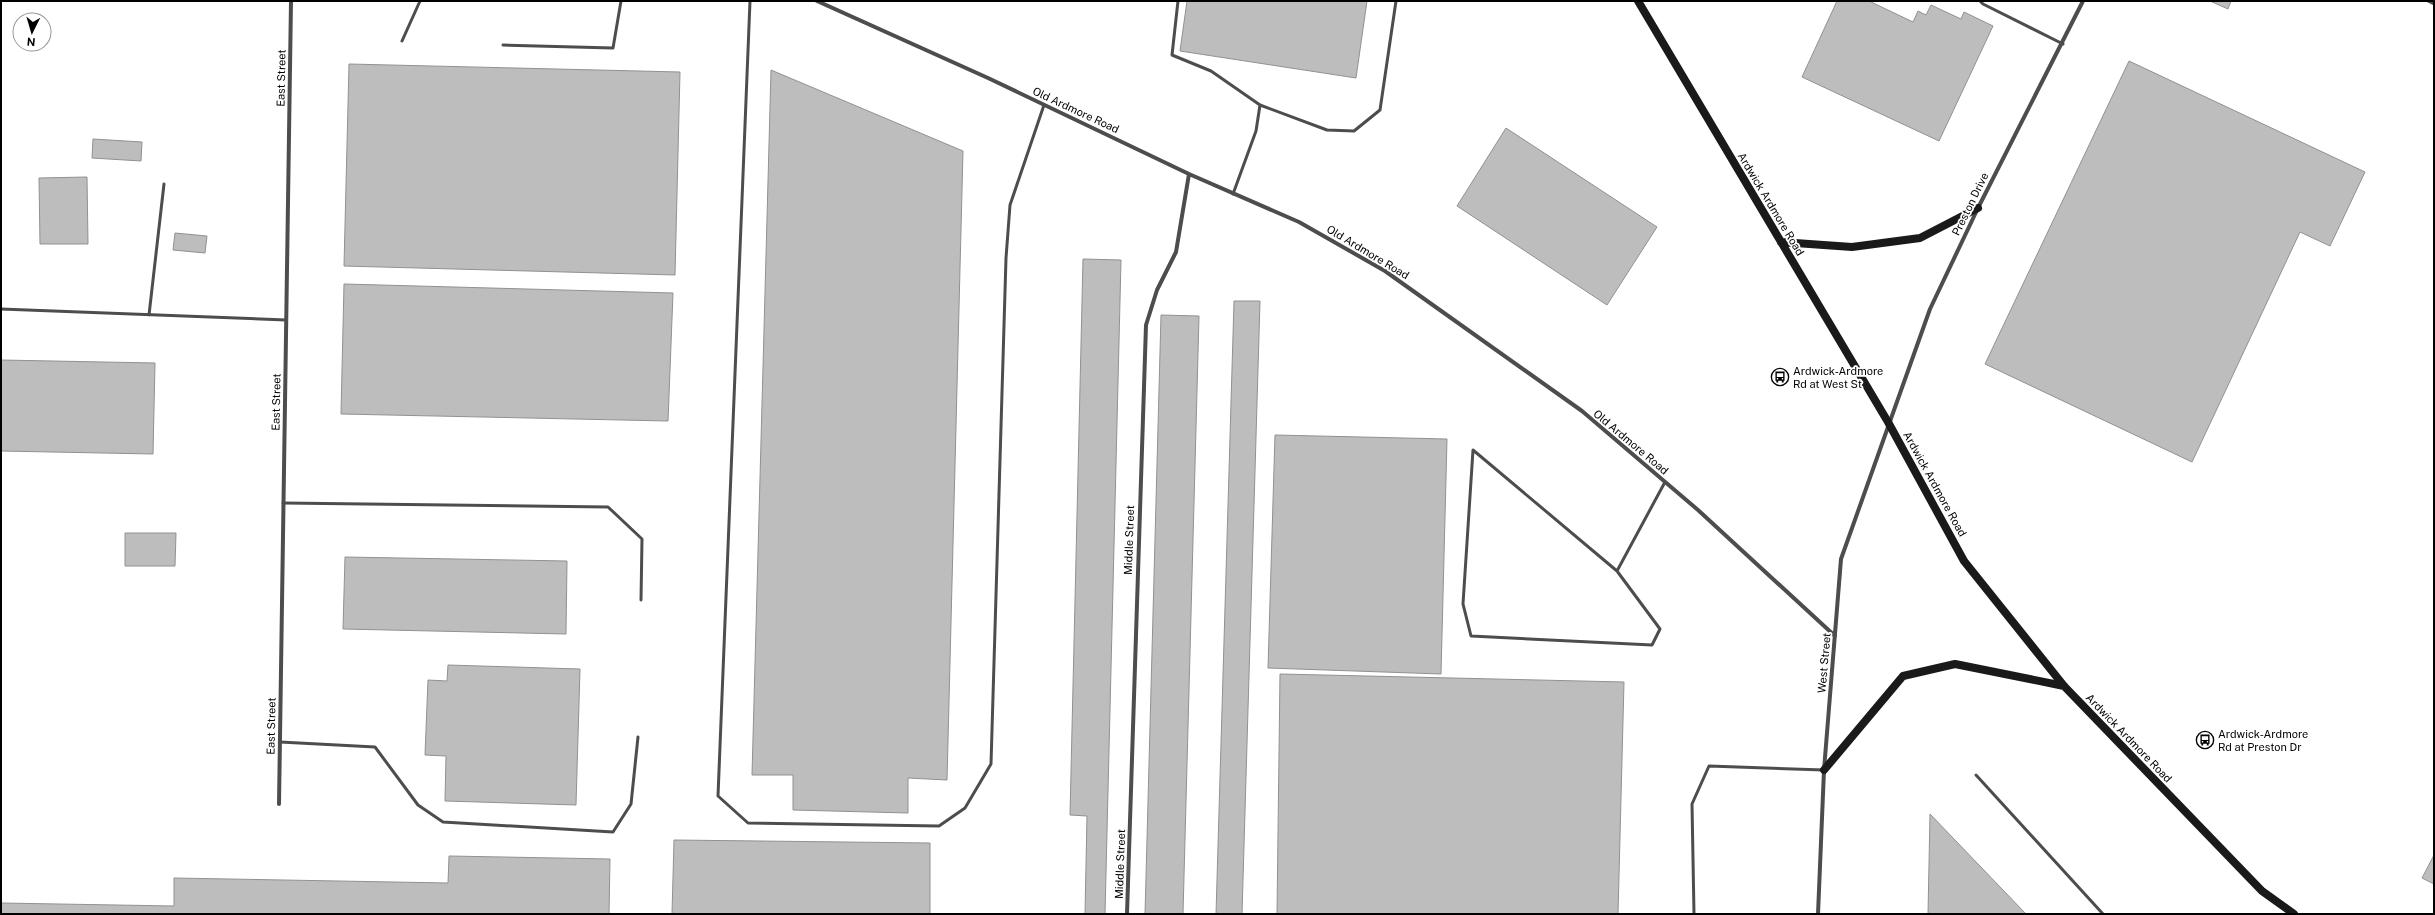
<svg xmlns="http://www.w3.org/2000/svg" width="2435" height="915" font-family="'Public Sans',sans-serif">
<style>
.building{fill:#bdbdbd;stroke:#919191}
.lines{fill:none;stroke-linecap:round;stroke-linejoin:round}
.lane{stroke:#4d4d4d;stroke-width:3}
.street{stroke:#4d4d4d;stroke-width:4}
.secondary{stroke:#1a1a1a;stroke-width:8}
.labels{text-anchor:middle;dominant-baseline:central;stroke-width:3.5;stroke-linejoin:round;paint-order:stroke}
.street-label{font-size:11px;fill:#000;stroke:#fff}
.poi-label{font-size:11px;fill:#000;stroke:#fff;text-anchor:start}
</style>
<rect width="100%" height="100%" fill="#fff"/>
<path class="building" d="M1187,1H1367L1356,78L1180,51Z
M1837,1H1869L1913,22L1918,11L1926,15L1931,5L1961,19L1964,12L1993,26L1939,141L1802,77Z
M2210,1H2231L2228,9Z
M2129,61L2365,172L2330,246L2300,232L2192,462L1985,364Z
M349,64L680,72L675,275L344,266Z
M771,70L963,151L947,780L908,778V813L793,810V775H752Z
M1506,128L1657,227L1607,305L1457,206Z
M93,139L142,142L141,161L92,158Z
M87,177L88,244H40L39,178Z
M175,233L207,236L205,253L173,250Z
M1083,259L1121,260L1105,914H1085L1087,816L1070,815Z
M344,284L673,293L668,421L341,414Z
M1234,301H1260L1242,914H1216Z
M1161,315L1199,316L1183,914H1145Z
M1,360L155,363L153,454L1,451Z
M1275,435L1447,439L1441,674L1268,668Z
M125,533H176L175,566H125Z
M345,557L567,561L566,634L343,629Z
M448,665L580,669L576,805L445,801L446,756L425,755L428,680L447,681Z
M1280,674L1624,682L1618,914H1277Z
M1930,814L2026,914H1928Z
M674,840L930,843V914H672Z
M2434,855V884L2422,878Z
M449,856L610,859L609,914H1V903L174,906V878L448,883Z"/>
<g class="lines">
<path class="lane" d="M750,1L718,796L748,823L939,826L965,808L991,764L1006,258L1010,205L1044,105
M1178,1L1172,55L1211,71L1260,105L1327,130L1354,131L1380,110L1396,1
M1980,1L1983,4L2063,44
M2428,1L2434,4
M402,41L420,1
M503,45L613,48L621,1
M1233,194L1256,131L1260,105
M1,309L286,320
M149,315L164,184
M283,503L608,507L642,539L641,600
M1617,571L1473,450L1463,604L1471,636L1652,645L1660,629L1617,571L1665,482
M280,742L375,747L418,805L443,822L613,832L631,804L638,737
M1976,775L2103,914
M1694,914L1692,804L1709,766L1824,770"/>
<path class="street" d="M817,1L988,78L1189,174L1299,222L1385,271L1582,411L1698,510L1835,636
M279,804L291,1
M1127,914L1146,325L1157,290L1176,252L1189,174
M1818,914L1824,770L1841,559L1930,309L1978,208L2083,1"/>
<path class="secondary" d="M1638,1L1888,422L1964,561L2064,686L2262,891L2294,914
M1781,242L1852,247L1920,238L1978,208
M1824,770L1903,676L1955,664L2064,686"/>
</g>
<defs>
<symbol id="bus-ring" viewBox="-11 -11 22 22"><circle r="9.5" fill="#fff" stroke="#000" stroke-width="1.5"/><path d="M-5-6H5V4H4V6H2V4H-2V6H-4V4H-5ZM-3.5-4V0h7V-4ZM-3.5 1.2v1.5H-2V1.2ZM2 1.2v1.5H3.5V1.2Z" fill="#000"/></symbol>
</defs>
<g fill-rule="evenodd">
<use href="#bus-ring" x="1770" y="367" width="20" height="20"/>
<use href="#bus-ring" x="2195" y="730" width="20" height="20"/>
</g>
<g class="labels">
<g class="street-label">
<text transform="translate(281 78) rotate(-89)">East Street</text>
<text transform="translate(1076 110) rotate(25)">Old Ardmore Road</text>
<text transform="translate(1771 204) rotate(59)">Ardwick Ardmore Road</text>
<text transform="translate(1970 204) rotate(-64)">Preston Drive</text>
<text transform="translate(1368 252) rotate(31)">Old Ardmore Road</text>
<text transform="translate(276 402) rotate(-89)">East Street</text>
<text transform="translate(1631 442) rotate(40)">Old Ardmore Road</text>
<text transform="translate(1935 484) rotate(61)">Ardwick Ardmore Road</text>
<text transform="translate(1129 540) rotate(-88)">Middle Street</text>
<text transform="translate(1824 663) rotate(-85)">West Street</text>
<text transform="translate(271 726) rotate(-89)">East Street</text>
<text transform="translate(2129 738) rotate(46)">Ardwick Ardmore Road</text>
<text transform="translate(1120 864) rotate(-88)">Middle Street</text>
</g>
<g class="poi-label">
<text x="1793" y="371">Ardwick-Ardmore<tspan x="1793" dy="13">Rd at West St</tspan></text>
<text x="2218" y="734">Ardwick-Ardmore<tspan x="2218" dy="13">Rd at Preston Dr</tspan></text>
</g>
</g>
<rect width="2435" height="915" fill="none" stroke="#000000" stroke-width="4"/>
<g transform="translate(32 32) rotate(185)"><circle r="19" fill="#ffffff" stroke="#999999"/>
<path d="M0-3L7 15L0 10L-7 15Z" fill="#000000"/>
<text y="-6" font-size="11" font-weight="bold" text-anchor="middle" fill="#000000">N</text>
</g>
</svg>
